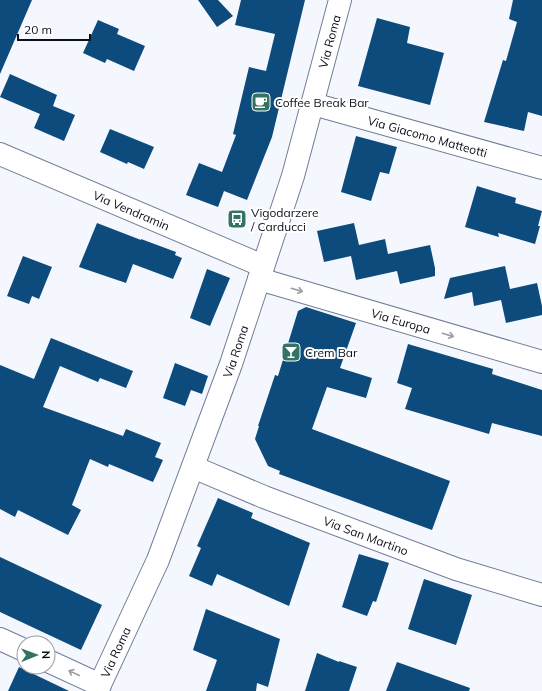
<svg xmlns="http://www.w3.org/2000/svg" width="542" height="691" font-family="Mulish,sans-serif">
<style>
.building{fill:#0c4b7c}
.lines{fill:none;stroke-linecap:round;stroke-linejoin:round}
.minor-casing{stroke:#717d98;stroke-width:24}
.major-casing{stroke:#717d98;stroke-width:24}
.minor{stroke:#fff;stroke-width:22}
.major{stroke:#fff;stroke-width:22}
.oneway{stroke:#9d9fa3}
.labels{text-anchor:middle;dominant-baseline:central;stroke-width:4;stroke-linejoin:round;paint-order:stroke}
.street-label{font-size:12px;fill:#0b0f19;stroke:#fff}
.poi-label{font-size:12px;fill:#0b0f19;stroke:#fff;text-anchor:start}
</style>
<rect width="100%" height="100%" fill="#f5f7fe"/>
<path class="building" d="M0,0H32L0,74Z
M198,0H218L233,16L217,27Z
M241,0H305L272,137L247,200L224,191L218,207L186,195L199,163L222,172L236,135L233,134L249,67L266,71L275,34L235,25Z
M513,0H542V116L528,112L524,131L484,122L503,60L506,61L517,22L509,19Z
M377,18L410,27L407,43L444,53L430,105L358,86Z
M98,20L119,29L117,34L145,46L134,71L107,59L105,63L83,53Z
M10,74L57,95L53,106L75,115L64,141L34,128L40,114L0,97Z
M110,129L154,147L144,169L128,162L127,164L100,152Z
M356,136L397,147L389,174L380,172L371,201L341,192Z
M477,186L516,198L515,203L542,211L538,226H540L535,244L498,233L499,237L465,227Z
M97,223L141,240V239L176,252L175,255L182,258L173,279L133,264L126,283L79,267Z
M354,223L359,245L385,239L388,254L430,245L435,268V276L400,284L397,271L356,280L351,256L324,262L317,231Z
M23,256L52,267L39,299L32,296L29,304L7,296Z
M505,266L510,289L537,283L542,306V315L506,323L501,300L474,306L472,292L444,299L450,278Z
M207,269L230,278L210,326L190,318Z
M306,307L356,323L340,368L372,378L366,398L327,387L312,429L450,481L432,530L279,474L280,471L268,466L255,439L259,426H258L275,375L278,376L298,311Z
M51,338L133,371L126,388L100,378L98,382L60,366L43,407L123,436L126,429L161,443L155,457L163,460L153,482L109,464L108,467L90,459L72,505L81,510L68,535L18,510L15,517L0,509V365L34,379Z
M408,344L493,369L492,374L542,390V436L492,423L489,434L405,409L412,388L397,383Z
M175,363L208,376L202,394L191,390L185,406L163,398Z
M218,498L253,513L251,518L310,543L289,606L217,574L212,586L189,576L201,548L197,546Z
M359,554L389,563L376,602L373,601L367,616L342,607Z
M0,557L102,605L81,650L0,612Z
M424,579L472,595L456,645L408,629Z
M206,609L280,639L268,687L257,683L256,691H206L217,660L193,650Z
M317,653L339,662V661L357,667L349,691H305Z
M397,662L470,688L469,691H386Z
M19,667L69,691H8Z"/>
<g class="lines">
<defs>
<g id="minor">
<path id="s1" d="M313,104L542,168"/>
<path id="s2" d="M0,154L263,266"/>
<path id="s3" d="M259,279L542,362"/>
<path id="s4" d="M193,467L264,497L456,569L542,595"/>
<path d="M0,639L24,650"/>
<path d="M48,661L100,685"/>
</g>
<g id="major">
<path id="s5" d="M97,691L158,560L231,364L293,176L340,0"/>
</g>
</defs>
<use href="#minor" class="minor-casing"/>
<use href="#major" class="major-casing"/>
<use href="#minor" class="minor"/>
<use href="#major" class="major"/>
</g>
<defs><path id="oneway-shaft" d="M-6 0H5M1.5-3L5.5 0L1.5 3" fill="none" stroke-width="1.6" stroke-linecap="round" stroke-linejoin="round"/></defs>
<g class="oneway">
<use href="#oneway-shaft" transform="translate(297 290) rotate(16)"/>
<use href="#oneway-shaft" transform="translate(448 335) rotate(16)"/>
<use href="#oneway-shaft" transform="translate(74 673) rotate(-155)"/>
</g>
<defs>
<symbol id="cafe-square" viewBox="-11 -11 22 22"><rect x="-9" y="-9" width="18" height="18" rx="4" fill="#327363" stroke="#fff"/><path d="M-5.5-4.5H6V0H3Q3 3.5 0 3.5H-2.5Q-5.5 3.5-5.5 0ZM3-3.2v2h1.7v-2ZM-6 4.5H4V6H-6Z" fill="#fff"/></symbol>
<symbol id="bus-square" viewBox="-11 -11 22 22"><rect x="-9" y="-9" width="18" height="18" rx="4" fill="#327363" stroke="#fff"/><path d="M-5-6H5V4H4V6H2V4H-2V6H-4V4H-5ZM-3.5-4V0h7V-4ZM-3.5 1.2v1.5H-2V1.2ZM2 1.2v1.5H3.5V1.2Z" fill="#fff"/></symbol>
<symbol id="bar-square" viewBox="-11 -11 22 22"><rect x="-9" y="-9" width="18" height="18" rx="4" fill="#327363" stroke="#fff"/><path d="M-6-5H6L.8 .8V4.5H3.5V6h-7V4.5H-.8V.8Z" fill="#fff"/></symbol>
</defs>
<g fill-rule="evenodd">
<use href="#cafe-square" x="250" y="91" width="22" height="22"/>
<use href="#bus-square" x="226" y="208" width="22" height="22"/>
<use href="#bar-square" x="280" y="341" width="22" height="22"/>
</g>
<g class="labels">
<g class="street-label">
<text stroke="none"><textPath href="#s5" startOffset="691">Via Roma</textPath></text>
<text stroke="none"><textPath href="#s1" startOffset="119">Via Giacomo Matteotti</textPath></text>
<text stroke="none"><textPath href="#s2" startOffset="143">Via Vendramin</textPath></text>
<text stroke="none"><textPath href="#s3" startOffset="148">Via Europa</textPath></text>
<text stroke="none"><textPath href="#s5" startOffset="367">Via Roma</textPath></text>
<text stroke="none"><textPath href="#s4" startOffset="186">Via San Martino</textPath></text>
<text stroke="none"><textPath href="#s5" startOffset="43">Via Roma</textPath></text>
</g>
<g class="poi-label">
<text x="275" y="102">Coffee Break Bar</text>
<text x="251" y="212">Vigodarzere<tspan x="251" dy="14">/ Carducci</tspan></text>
<text x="305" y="352">Crem Bar</text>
</g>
</g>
<g transform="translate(36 655) rotate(89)"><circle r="19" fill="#ffffff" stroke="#9d9fa3"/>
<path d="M0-3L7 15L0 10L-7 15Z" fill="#327363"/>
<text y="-6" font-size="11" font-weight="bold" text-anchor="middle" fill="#0b0f19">N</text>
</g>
<path d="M18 34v6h72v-6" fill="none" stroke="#0b0f19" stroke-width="2"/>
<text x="24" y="34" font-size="12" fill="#0b0f19" stroke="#ffffff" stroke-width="3" paint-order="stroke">20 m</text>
</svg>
